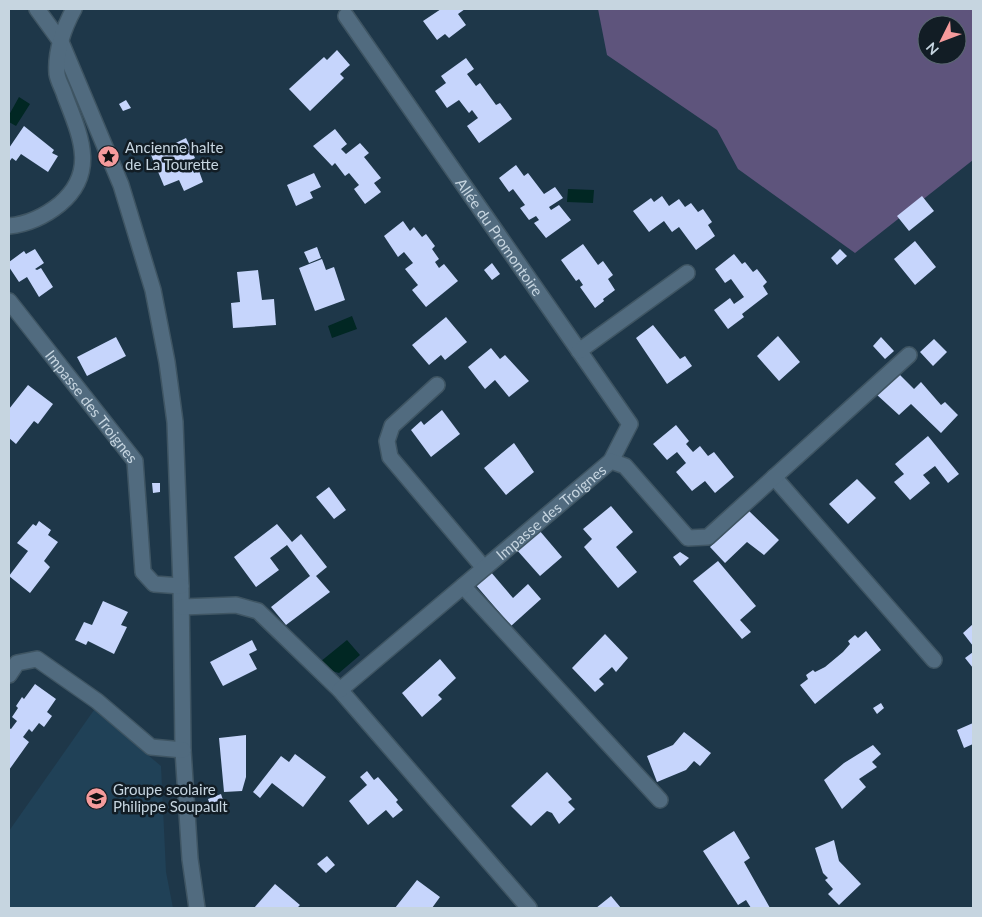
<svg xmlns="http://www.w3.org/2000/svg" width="982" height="917" font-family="Lato,sans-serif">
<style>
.built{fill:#204157}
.green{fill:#5e547c;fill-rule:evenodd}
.water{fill:#012723}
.building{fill:#c6d5fc}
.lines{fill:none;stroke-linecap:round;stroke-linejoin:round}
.minor-casing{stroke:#3f5563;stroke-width:18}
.minor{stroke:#516b7f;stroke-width:15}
.labels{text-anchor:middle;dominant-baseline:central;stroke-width:5;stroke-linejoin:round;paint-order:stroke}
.poi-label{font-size:15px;fill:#c6d5e0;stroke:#121d25;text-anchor:start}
.street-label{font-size:15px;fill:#c6d5e0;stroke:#121d25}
</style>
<rect width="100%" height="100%" fill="#1e3749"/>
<path class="built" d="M94,710L161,766L166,872L173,908H9V831Z"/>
<path class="green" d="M598,9H973V160L855,253L738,169L717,130L607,55ZM927,25H957V55H927Z"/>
<path class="water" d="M19,97L30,104L16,126L9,122V115Z
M568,189L594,190L593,203L567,202Z
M352,316L357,329L332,338L328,326Z
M347,640L360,655L339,673L326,669L320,662Z"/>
<path class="building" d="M441,9H465L458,14L466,25L449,38L445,34L437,40L423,21Z
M337,50L350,65L340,74L344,78L310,111L289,89L324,57L327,60Z
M466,58L474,69L467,74L476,86L480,83L496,105L500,103L512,119L479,143L467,126L478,118L472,110L469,113L459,100L447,108L435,91L446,83L441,76Z
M126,100L131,108L123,111L119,104Z
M24,126L54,150L52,153L58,156L48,172L21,154L16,161L12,158L9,162V148Z
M335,129L347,144L341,149L346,154L360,143L369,153L364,157L381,178L374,183L381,192L365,204L354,189L359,185L349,173L345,176L335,163L332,166L313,146Z
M186,138L195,158L189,161L194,173L199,171L203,182L184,191L179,180L164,186L151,155Z
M516,165L524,176L528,173L544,194L555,187L563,198L549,207L551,210L559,205L571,220L546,238L534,223L539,220L536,216L529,220L520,208L525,205L513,189L509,192L499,178Z
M314,173L321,187L310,192L313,198L296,206L287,185Z
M662,196L669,206L679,199L685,207L691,203L698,212L703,209L712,222L708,225L715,236L696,250L679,227L672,232L664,221L649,232L633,211L651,198L654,202Z
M922,196L934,211L909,231L897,216Z
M403,221L410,231L414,227L422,237L426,234L435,246L432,249L439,259L435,262L439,268L444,264L458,281L426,307L412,290L418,285L405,269L413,263L404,252L398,257L384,236Z
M915,241L936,267L915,285L894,259Z
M583,244L598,265L603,261L613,275L608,279L615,290L603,299L604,301L595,308L580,287L583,285L579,279L576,281L561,260Z
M317,247L321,258L309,263L304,252Z
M35,249L44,263L35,269L37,270L41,268L53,287L39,297L27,277L19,282L9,267V262L24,251L26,254Z
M840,249L847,256L837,265L831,258Z
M734,254L742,264L745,262L753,272L757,269L767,282L763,286L768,294L742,314L744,317L728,329L714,310L730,298L734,304L744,297L731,279L725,283L715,269Z
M322,259L326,270L334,267L345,300L315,311L299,268Z
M492,263L500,274L492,280L484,270Z
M258,270L262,300L274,299L276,325L233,328L231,303L240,302L237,272Z
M446,317L467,342L445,360L441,355L429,365L412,345Z
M653,325L680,359L685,356L692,366L667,384L636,338Z
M778,336L800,362L779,381L757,356Z
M116,337L126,356L87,376L77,357Z
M881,337L894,351L885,359L873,346Z
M934,339L947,352L933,366L920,352Z
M491,348L500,359L505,355L529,381L509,397L495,380L485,389L468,367Z
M898,373L914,389L921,382L941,405L945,402L958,415L941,433L911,404L899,415L876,394Z
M28,385L53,404L38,424L34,421L16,444L9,438V409Z
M442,410L460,434L431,457L411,430L421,421L424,425Z
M676,425L689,441L686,444L693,452L700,446L708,456L714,452L734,477L715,493L705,481L692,491L676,472L686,463L677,452L667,460L653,444Z
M928,436L959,474L948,483L935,466L923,475L930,483L910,500L894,482L904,474L895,464Z
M514,443L534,472L506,495L484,468Z
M857,479L876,498L848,524L829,504Z
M152,483H160V492L153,493Z
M329,487L346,510L334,519L316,497Z
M611,506L633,532L616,547L637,572L618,588L584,547L592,539L583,529Z
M749,511L779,540L764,555L747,542L725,563L710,547Z
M39,521L51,530L48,535L58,542L44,561L50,567L30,593L9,576L28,551L17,543L33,524L36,526Z
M277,524L292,542L301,534L327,567L316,576L330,592L286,625L271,607L310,576L287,545L270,558L279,570L256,587L234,557Z
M539,530L562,557L540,576L516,549Z
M680,552L689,558L680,566L673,557Z
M718,561L756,606L740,620L751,632L742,639L693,581Z
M490,571L513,598L528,584L541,599L511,626L475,584Z
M103,601L128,612L121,625L127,627L114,654L88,641L86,645L75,640L84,622L92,625Z
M973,624V646L963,633Z
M866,631L881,650L815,704L800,685L808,679L806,675L813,670L815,672L825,667L843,652L850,644L848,641L855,635L858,638Z
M605,634L628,658L616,672L612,667L599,679L604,684L595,692L572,668Z
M252,640L257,650L249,654L257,669L223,686L210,662Z
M973,652V668L965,658Z
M440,659L456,678L438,695L442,699L422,717L402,693Z
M35,684L56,699L47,712L52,716L44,727L39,723L32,732L29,729L23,737L29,742L9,770V728L11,729L17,721L12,717L18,708L16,706L22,697L24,699Z
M881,703L884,708L877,714L873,708Z
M973,723V744L964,748L957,730Z
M684,732L711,753L700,766L694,761L686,770L657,782L647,756L673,745Z
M246,735V777L242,791L224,792L219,738Z
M873,745L881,754L872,762L877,767L859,779L866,787L842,809L824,780L844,763Z
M295,754L326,777L303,807L272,783L260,798L253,792L281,756L289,762Z
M367,771L374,780L378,777L398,800L396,802L403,810L393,818L386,810L368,825L349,801L367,785L360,777Z
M547,772L572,799L568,802L575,809L559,824L552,813L547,811L531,826L511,806Z
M221,794L224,803L211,808L208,799Z
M734,831L750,858L744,862L770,908H751L746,900L738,905L703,851Z
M834,840L839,861L861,884L839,905L828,894L833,889L825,880L828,878L823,873L815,848Z
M327,856L335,865L326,873L317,864Z
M417,880L440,897L432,908H395Z
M275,884L300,905L297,908H254Z
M611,896L621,908H596Z"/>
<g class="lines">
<defs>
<g id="minor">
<path d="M37,9L61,42L121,185L153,290L167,362L175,422L181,586L183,750L190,859L197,908"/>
<path id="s1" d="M346,16L630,424L611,461"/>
<path d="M9,226C29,224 44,217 60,204C98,172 80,135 65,96C63,89 58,81 57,74C55,52 64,27 74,9"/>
<path id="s2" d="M9,301L135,461L143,572L154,584L181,586"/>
<path d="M579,351L687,273"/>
<path d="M437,385L392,426L387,441L390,457L484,568"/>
<path d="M774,477L934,660"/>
<path d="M463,586L660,800"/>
<path d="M182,607L236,605L258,611L340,690L529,908"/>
<path d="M9,675L17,663L37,659L97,701L151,747L183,750"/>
<path id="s3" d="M340,690L611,461L625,466L688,538L708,537L909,355"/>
</g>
</defs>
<use href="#minor" class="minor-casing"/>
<use href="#minor" class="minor"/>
</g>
<defs>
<symbol id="sight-disc" viewBox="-11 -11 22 22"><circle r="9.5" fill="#f59b9c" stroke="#121d25"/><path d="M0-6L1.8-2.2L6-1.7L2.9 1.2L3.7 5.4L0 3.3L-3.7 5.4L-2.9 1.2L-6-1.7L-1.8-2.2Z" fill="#111"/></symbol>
<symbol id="school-disc" viewBox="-11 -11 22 22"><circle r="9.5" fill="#f59b9c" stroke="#121d25"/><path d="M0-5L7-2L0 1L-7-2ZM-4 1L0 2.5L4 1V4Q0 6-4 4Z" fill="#111"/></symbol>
</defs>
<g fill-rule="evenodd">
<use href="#sight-disc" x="96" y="144" width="25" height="25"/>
<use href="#school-disc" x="84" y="786" width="25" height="25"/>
</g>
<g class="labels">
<g class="poi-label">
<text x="125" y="147">Ancienne halte<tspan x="125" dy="17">de La Tourette</tspan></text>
<text x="113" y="789">Groupe scolaire<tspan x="113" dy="17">Philippe Soupault</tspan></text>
</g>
<g class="street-label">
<text stroke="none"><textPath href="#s1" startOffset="269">Allée du Promontoire</textPath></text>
<text stroke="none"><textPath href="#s2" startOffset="134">Impasse des Troignes</textPath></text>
<text stroke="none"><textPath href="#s3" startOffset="276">Impasse des Troignes</textPath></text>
</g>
</g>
<rect width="982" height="917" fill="none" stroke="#c6d5e0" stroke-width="20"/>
<g transform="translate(942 40) rotate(228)"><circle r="24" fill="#121d25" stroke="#5a6770"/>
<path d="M0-4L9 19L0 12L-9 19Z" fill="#f59b9c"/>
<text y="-8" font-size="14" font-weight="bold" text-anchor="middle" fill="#c6d5e0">N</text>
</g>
</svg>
